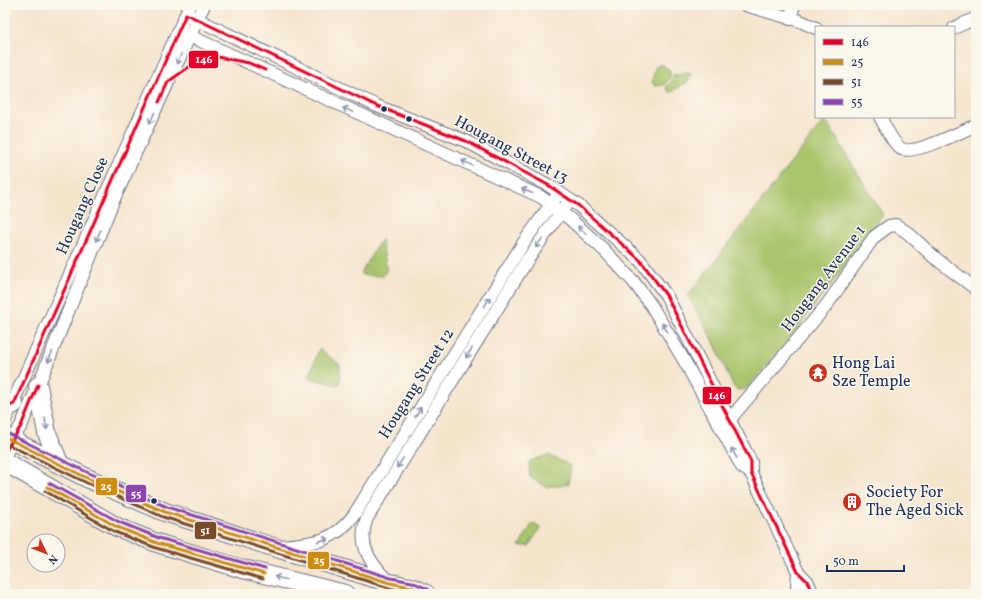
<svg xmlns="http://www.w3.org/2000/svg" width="981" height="599" font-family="Vollkorn,serif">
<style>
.green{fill:#a8c56c;stroke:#627a65}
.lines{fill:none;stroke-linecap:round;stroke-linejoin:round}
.minor-casing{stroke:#686f85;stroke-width:14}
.major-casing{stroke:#686f85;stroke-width:17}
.highway-casing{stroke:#686f85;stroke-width:20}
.minor{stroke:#fff;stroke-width:12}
.major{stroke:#fff;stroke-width:15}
.highway{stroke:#fff;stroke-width:18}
.bus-1-casing{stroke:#fbf7ec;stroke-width:6}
.bus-2-casing{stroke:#fbf7ec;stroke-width:6}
.bus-3-casing{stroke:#fbf7ec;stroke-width:6}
.bus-4-casing{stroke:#fbf7ec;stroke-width:6}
.bus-1{stroke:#e4002b;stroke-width:3}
.bus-2{stroke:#cb8e13;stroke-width:3}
.bus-3{stroke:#7a4b2a;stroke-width:3}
.bus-4{stroke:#8e44ad;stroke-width:3}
.oneway{stroke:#8d97ae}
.bus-dot{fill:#1b2f5e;stroke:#fbf7ec;stroke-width:1.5}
.labels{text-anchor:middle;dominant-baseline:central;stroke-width:3;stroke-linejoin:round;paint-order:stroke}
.street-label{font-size:16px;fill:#1b2f5e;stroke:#fbf7ec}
.poi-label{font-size:16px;fill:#1b2f5e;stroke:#fbf7ec;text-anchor:start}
.line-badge{stroke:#fbf7ec;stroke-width:1.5}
.badge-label{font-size:11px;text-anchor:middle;font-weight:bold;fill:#fff}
</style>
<rect width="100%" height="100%" fill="#fbf7ec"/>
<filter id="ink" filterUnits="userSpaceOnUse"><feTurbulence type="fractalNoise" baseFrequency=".025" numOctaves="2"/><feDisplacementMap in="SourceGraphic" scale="8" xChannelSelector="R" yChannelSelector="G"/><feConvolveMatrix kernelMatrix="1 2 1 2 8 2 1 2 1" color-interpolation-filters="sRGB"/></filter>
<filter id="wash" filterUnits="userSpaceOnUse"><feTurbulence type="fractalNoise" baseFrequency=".012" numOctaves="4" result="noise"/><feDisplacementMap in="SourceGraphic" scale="16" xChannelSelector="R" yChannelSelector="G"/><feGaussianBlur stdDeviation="0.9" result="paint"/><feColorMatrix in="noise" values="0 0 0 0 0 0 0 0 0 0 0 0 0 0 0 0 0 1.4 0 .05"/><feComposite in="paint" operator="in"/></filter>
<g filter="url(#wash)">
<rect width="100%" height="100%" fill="#f6e5cd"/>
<path class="green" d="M659,65H663L670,70V78L664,85L655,86L652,82L655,68Z
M683,72L691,74L689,81L670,93L666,87L672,81L674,74L680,75Z
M825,119L883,215L787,342L746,389L737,390L733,386L713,340L688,296Z
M381,239L387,269L383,276L362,275L361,273Z
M319,349L340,365V382L338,385L309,378Z
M548,455L571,466L568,484L546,487L530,477L529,461Z
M533,523L540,528L529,546H519Z"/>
</g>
<g filter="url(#ink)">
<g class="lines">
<defs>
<path id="minor" d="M745,5L800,21L816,28
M186,14L377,106L466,141L548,185L579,206L640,260L666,295L751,462V473L798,572L807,581L813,594
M790,19L794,5
M954,28L976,18
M179,31L541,197L570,219L603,249L633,281L651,305L685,362L742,467L751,473
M880,117C886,127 891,141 900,148C911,157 963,131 976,125
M5,420L190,5
M725,425L826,306L874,237L889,226L896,225L908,233L935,258L976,289
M11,440L21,426L38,386L113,201L204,5
M280,546C313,543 333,543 354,515L524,242L555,199
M798,572L797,587L801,594
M387,580C369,562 357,543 367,518L528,259L566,205"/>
<path id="major" d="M5,452L11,440"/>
<path id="highway" d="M38,386L47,433L59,463
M5,408L14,404
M5,437L89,479L165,512L270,546L390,583L411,587L426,594
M5,462L117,527L157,543L239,568L345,594"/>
</defs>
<use href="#minor" class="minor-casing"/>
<use href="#major" class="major-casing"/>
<use href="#highway" class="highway-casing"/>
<use href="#minor" class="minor"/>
<use href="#major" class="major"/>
<use href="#highway" class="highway"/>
<defs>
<path id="bus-1" d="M159,102L168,82L193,64L212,56L249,63L265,70
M5,408L14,404L186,14L377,106L466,141L548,185L579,206L640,260L666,295L751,462V473L798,572L807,581L813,594
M5,452L21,426L38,385"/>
<path id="bus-2" d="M5,437L89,479L165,512L390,583L411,587L426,594
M47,487L117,527L157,543L264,574"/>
<path id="bus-3" d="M5,443L87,483L163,517L389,588L414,594
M45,491L115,532L156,548L263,579"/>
<path id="bus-4" d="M7,433L91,474L167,507L391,578L412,582L428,589
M49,483L119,522L159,538L265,569"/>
</defs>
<use href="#bus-1" class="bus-1-casing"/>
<use href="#bus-2" class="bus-2-casing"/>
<use href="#bus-3" class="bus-3-casing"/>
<use href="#bus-4" class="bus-4-casing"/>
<use href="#bus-1" class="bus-1"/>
<use href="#bus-2" class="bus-2"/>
<use href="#bus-3" class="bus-3"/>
<use href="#bus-4" class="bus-4"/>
</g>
<defs><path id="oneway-shaft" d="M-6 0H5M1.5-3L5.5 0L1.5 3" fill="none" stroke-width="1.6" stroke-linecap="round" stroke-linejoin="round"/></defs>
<g class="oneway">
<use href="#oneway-shaft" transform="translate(179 59) rotate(114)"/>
<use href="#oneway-shaft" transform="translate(348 110) rotate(-155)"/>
<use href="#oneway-shaft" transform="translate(152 118) rotate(115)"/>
<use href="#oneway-shaft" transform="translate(467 163) rotate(-154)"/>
<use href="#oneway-shaft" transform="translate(527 191) rotate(-155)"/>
<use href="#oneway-shaft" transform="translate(582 230) rotate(-137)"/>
<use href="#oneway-shaft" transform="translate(98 236) rotate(112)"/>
<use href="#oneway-shaft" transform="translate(539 243) rotate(125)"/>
<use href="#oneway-shaft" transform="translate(487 302) rotate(-58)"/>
<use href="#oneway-shaft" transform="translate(665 328) rotate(-121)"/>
<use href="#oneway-shaft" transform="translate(469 353) rotate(122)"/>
<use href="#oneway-shaft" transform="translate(50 357) rotate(112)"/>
<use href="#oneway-shaft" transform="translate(418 412) rotate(-58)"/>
<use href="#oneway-shaft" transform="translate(46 424) rotate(80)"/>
<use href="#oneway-shaft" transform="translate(734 453) rotate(-119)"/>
<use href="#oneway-shaft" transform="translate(400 463) rotate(122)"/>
<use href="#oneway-shaft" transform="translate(323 540) rotate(-16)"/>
<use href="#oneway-shaft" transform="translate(280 578) rotate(-166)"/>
</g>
</g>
<defs>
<symbol id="temple-disc" viewBox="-11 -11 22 22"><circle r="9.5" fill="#c8321e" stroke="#fbf7ec"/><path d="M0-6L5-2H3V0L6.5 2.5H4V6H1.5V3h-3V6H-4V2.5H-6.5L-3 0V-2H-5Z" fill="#fff"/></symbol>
<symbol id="building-disc" viewBox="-11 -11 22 22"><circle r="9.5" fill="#c8321e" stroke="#fbf7ec"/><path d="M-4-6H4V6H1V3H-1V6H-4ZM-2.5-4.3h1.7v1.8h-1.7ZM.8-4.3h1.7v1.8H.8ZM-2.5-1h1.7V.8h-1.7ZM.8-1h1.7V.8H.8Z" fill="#fff"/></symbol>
</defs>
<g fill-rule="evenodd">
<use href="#temple-disc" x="807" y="362" width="22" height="22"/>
<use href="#building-disc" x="841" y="491" width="22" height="22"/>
</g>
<g class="bus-dot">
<circle cx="384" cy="109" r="3.5"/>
<circle cx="409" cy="119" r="3.5"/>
<circle cx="154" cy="501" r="3.5"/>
</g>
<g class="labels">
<g class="street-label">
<text transform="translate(511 150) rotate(28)">Hougang Street 13</text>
<text transform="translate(83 206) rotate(-66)">Hougang Close</text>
<text transform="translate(824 279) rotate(-53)">Hougang Avenue 1</text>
<text transform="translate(417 384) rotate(-58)">Hougang Street 12</text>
</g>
<g class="poi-label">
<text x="832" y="364">Hong Lai<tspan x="832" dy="18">Sze Temple</tspan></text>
<text x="866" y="493">Society For<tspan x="866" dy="18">The Aged Sick</tspan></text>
</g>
</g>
<g class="line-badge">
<rect x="188" y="50" width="31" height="19" rx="4" fill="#e4002b"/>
<rect x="702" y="386" width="30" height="19" rx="4" fill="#e4002b"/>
<rect x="95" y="477" width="23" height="19" rx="4" fill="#cb8e13"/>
<rect x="125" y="484" width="22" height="19" rx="4" fill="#8e44ad"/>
<rect x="194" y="521" width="23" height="19" rx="4" fill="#7a4b2a"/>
<rect x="307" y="551" width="23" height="19" rx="4" fill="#cb8e13"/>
</g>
<g class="badge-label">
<text x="204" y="63">146</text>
<text x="717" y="399">146</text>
<text x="106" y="490">25</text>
<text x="136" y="497">55</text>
<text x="205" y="534">51</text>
<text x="319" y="564">25</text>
</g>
<rect width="981" height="599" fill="none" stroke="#fbf7ec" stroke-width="20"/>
<rect x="815" y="26" width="140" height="92" fill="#fbf7ec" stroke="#a1a7b3"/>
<rect x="823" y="39" width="20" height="6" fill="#e4002b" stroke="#a1a7b3"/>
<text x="851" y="46" font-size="12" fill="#1b2f5e">146</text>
<rect x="823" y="59" width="20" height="6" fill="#cb8e13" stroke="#a1a7b3"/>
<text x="851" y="66" font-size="12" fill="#1b2f5e">25</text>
<rect x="823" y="79" width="20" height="6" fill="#7a4b2a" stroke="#a1a7b3"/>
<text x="851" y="86" font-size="12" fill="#1b2f5e">51</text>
<rect x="823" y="99" width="20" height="6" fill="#8e44ad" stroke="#a1a7b3"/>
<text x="851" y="106" font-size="12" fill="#1b2f5e">55</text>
<g transform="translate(46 553) rotate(133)"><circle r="19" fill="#fbf7ec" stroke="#a1a7b3"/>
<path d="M0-3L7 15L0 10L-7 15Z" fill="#c8321e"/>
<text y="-6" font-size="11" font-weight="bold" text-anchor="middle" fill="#1b2f5e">N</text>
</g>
<path d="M827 565v6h77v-6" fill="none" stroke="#1b2f5e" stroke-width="2"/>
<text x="833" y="565" font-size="12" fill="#1b2f5e" stroke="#fbf7ec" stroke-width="3" paint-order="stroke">50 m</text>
</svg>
